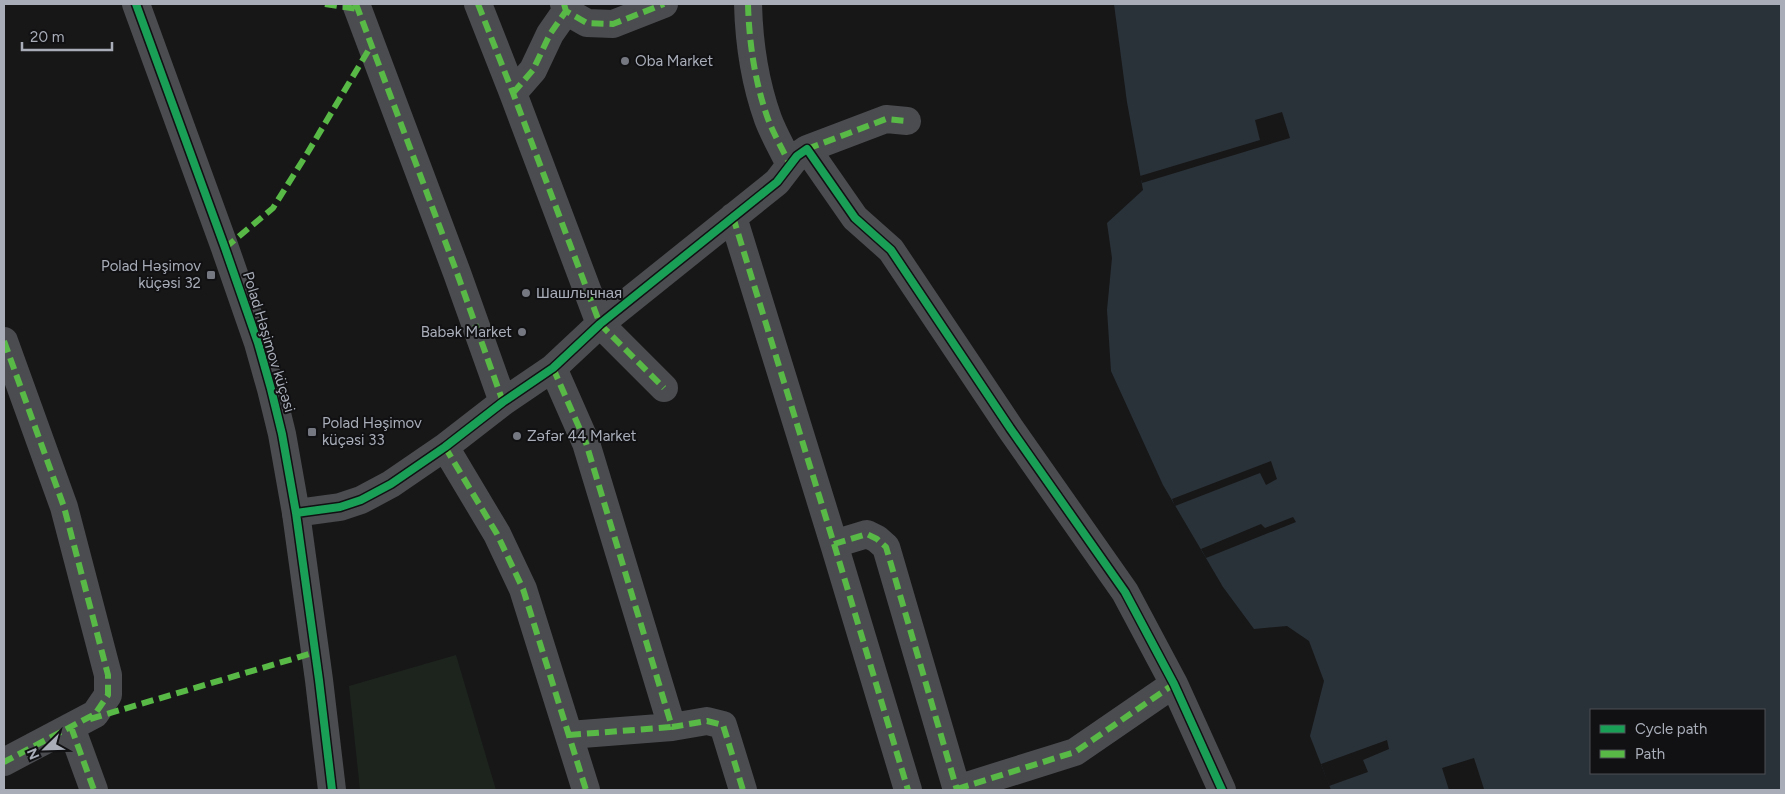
<svg xmlns="http://www.w3.org/2000/svg" width="1785" height="794" font-family="Figtree,sans-serif">
<style>
.green{fill:#1d241e}
.water{fill:#2a3239;fill-rule:evenodd}
.pier{fill:#171717}
.lines{fill:none;stroke-linecap:round;stroke-linejoin:round}
.minor{stroke:#4b4c50;stroke-width:28}
.tertiary{stroke:#4b4c50;stroke-width:28}
.quiet{stroke:#58b947;stroke-width:6;stroke-dasharray:12 6;stroke-linecap:butt}
.cycleway-casing{stroke:#111113;stroke-width:11}
.cycleway{stroke:#1a9f57;stroke-width:8}
.poi-dot{fill:#757880;stroke:#111113;stroke-width:2}
.labels{text-anchor:middle;dominant-baseline:central;stroke-width:4;stroke-linejoin:round;paint-order:stroke}
.poi-label{font-size:15px;fill:#a8adb8;stroke:#111113;text-anchor:start}
.street-label{font-size:15px;fill:#a8adb8;stroke:#111113}
</style>
<rect width="100%" height="100%" fill="#171717"/>
<path class="green" d="M456,655L496,790H360L349,686Z"/>
<path class="water" d="M1114,4H1781V790H1331L1310,736L1324,681L1309,641L1287,626L1254,629L1223,587L1163,485L1111,371L1107,310L1112,258L1107,223L1143,190L1127,102ZM1591,710H1764V773H1591Z"/>
<path class="pier" d="M1282,112L1290,138L1142,183L1140,176L1260,140L1255,120Z
M1271,461L1277,479L1266,485L1260,473L1175,506L1172,499Z
M1293,517L1296,522L1206,558L1201,549L1261,524L1265,528Z
M1387,740L1389,749L1363,760L1368,772L1329,786L1321,764Z
M1474,758L1484,789L1449,790L1442,768Z"/>
<g class="lines">
<path class="minor" d="M356,4L457,273L503,402
M478,4L513,93L600,324L664,388
M564,4L566,11L587,23L613,24L664,4
M748,4C749,42 755,83 768,119C774,135 783,150 790,165
M513,93L533,70L550,34L566,11
M807,149L886,119L907,121
M733,217L834,544L867,534L877,539L886,547L957,790
M4,341L64,507L108,675V695L95,714L4,762
M553,368L586,443L672,727L707,721L723,725L743,790
M445,447L497,534L523,589L586,790
M296,513L340,507L361,500L391,484L445,447L503,402L553,368L600,324L777,182L797,156L807,149L855,218L891,250L1010,428L1125,592L1174,684L1222,790
M834,544L908,790
M71,727L94,790
M569,735L672,727
M957,789L1075,752L1174,684"/>
<path class="tertiary" d="M136,4L225,248L258,343L271,389L282,434L296,513L319,680L332,790"/>
<path class="quiet" d="M325,4L357,9
M356,4L457,273L503,402
M478,4L513,93L600,324L664,388
M564,4L566,11L587,23L613,24L664,4
M748,4C749,42 755,83 768,119C774,135 783,150 790,165
M513,93L533,70L550,34L566,11
M807,149L886,119L907,121
M733,217L834,544L867,534L877,539L886,547L957,790
M225,248L273,208L308,152L371,46
M4,341L64,507L108,675V695L95,714L4,762
M553,368L586,443L672,727L707,721L723,725L743,790
M445,447L497,534L523,589L586,790
M834,544L908,790
M90,719L316,652
M71,727L94,790
M569,735L672,727
M957,789L1075,752L1174,684"/>
<defs>
<path id="cycleway" d="M136,4L225,248L258,343L271,389L282,434L296,513L319,680L332,790
M296,513L340,507L361,500L391,484L445,447L503,402L553,368L600,324L777,182L797,156L807,149L855,218L891,250L1010,428L1125,592L1174,684L1222,790"/>
</defs>
<use href="#cycleway" class="cycleway-casing"/>
<use href="#cycleway" class="cycleway"/>
</g>
<g class="poi-dot">
<circle cx="625" cy="61" r="5"/>
<rect x="206" y="270" width="10" height="10" rx="2.5"/>
<circle cx="526" cy="293" r="5"/>
<circle cx="522" cy="332" r="5"/>
<rect x="307" y="427" width="10" height="10" rx="2.5"/>
<circle cx="517" cy="436" r="5"/>
</g>
<g class="labels">
<g class="poi-label">
<text x="635" y="61">Oba Market</text>
<text x="201" y="266" text-anchor="end">Polad Həşimov<tspan x="201" dy="17">küçəsi 32</tspan></text>
<text x="536" y="293">Шашлычная</text>
<text x="512" y="332" text-anchor="end">Babək Market</text>
<text x="322" y="423">Polad Həşimov<tspan x="322" dy="17">küçəsi 33</tspan></text>
<text x="527" y="436">Zəfər 44 Market</text>
</g>
<g class="street-label">
<text transform="translate(269 342) rotate(73)">Polad Həşimov küçəsi</text>
</g>
</g>
<rect width="1785" height="794" fill="none" stroke="#a8adb8" stroke-width="10"/>
<rect x="1590" y="709" width="175" height="65" fill="#111113" stroke="#4d4f55"/>
<rect x="1600" y="725" width="25" height="8" fill="#1a9f57" stroke="#4d4f55"/>
<text x="1635" y="734" font-size="15" fill="#a8adb8">Cycle path</text>
<rect x="1600" y="750" width="25" height="8" fill="#58b947" stroke="#4d4f55"/>
<text x="1635" y="759" font-size="15" fill="#a8adb8">Path</text>
<g transform="translate(45 749) rotate(247)" stroke="#111113" stroke-width="4" paint-order="stroke">
<path d="M0-4L9 19L0 12L-9 19Z" fill="#a8adb8"/>
<text y="-8" font-size="14" font-weight="bold" text-anchor="middle" fill="#a8adb8">N</text>
</g>
<path d="M22 42v8h90v-8" fill="none" stroke="#a8adb8" stroke-width="2.5"/>
<text x="30" y="42" font-size="15" fill="#a8adb8" stroke="#111113" stroke-width="4" paint-order="stroke">20 m</text>
</svg>
